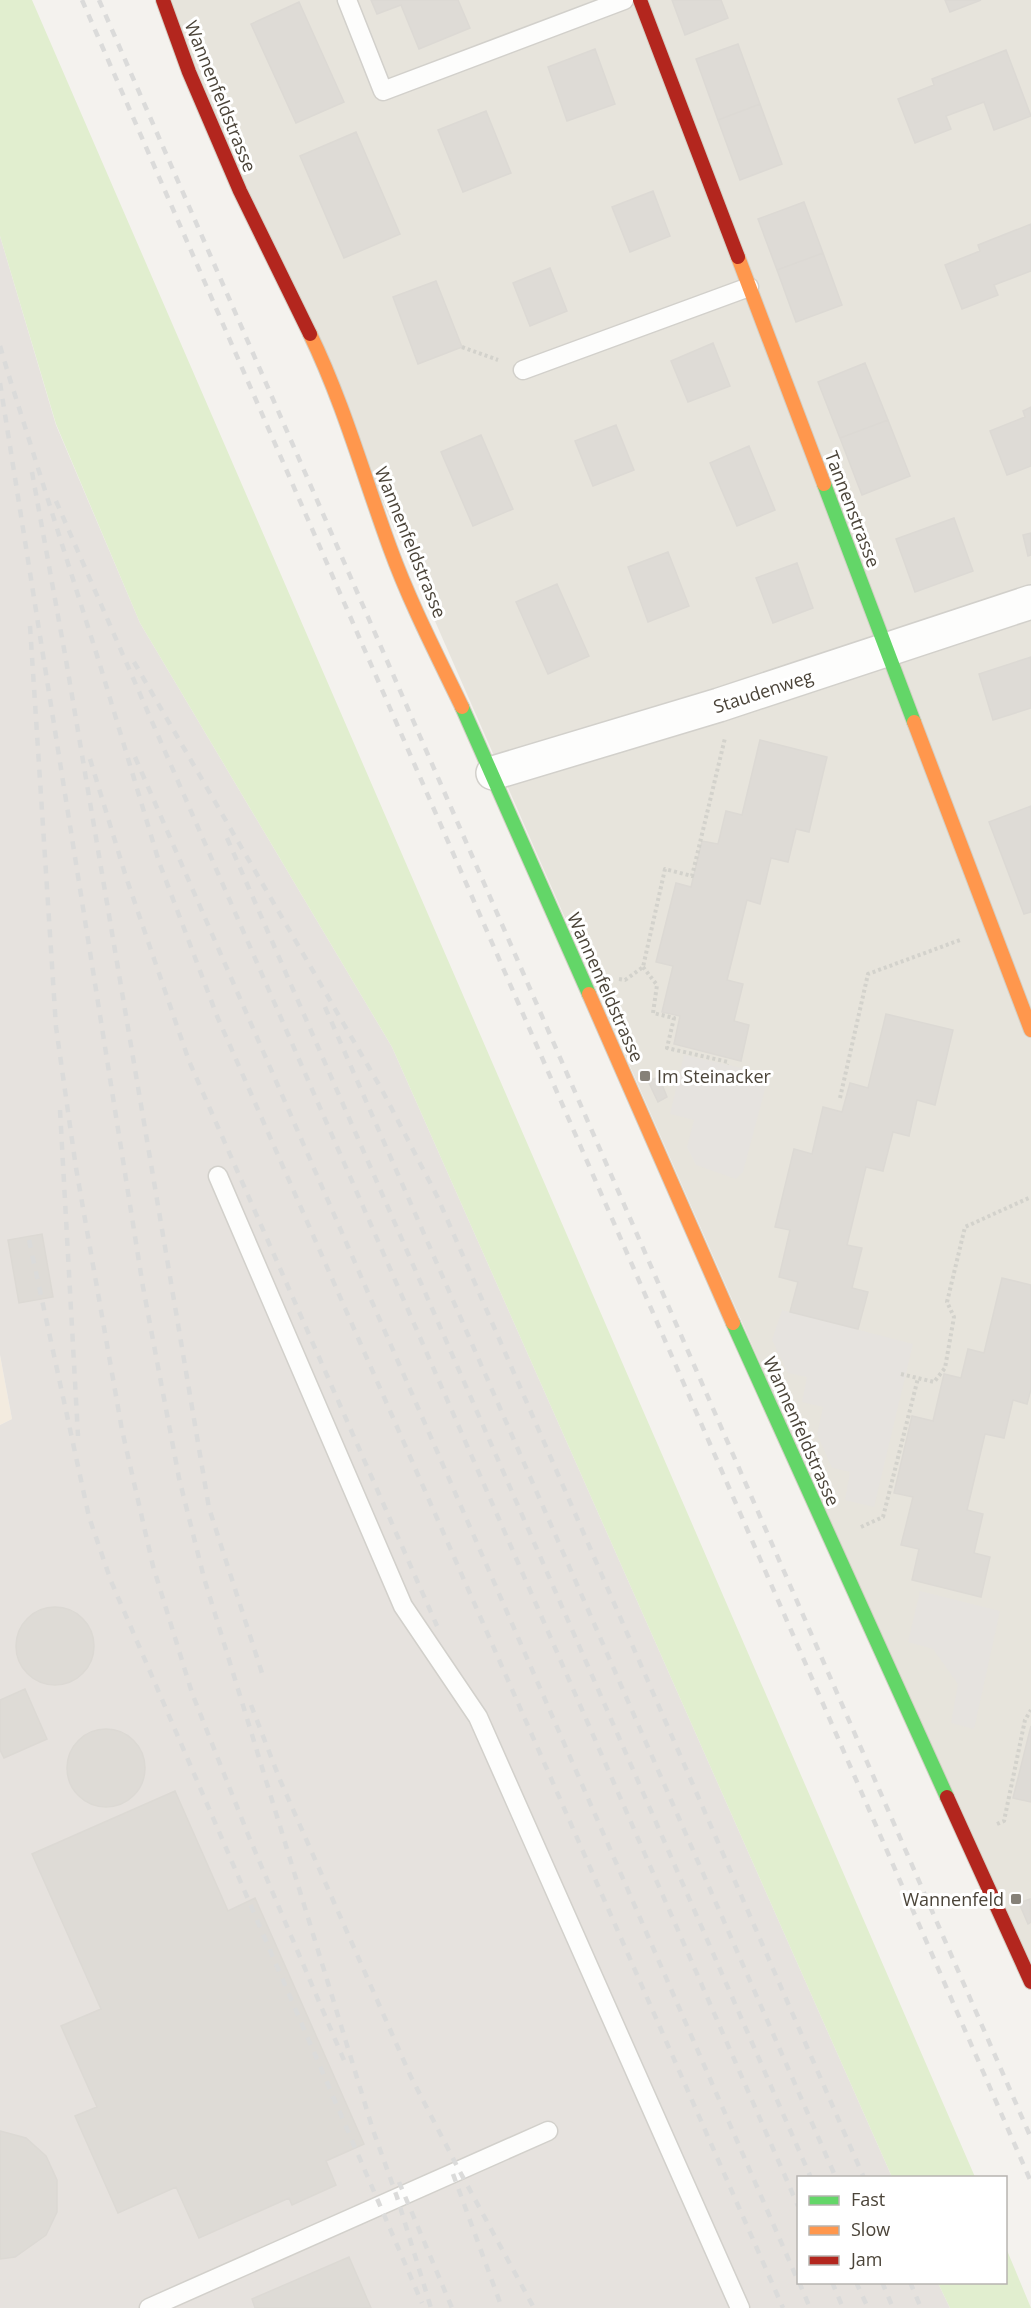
<svg xmlns="http://www.w3.org/2000/svg" width="1031" height="2308" font-family="'Open Sans',sans-serif">
<style>
.residential{fill:#e7e4dc}
.commercial{fill:#f3ebdf}
.industrial{fill:#e6e2de}
.green{fill:#e1eecf}
.parking{fill:#e6e3df}
.building{fill:#dedbd6;stroke:#dcd9d4;stroke-width:1.5}
.lines{fill:none;stroke-linecap:round;stroke-linejoin:round}
.lane-casing{stroke:#d2d0cb;stroke-width:21}
.street-casing{stroke:#d2d0cb;stroke-width:36}
.fast-casing{stroke:#d3cfc5;stroke-width:16}
.slow-casing{stroke:#d3cfc5;stroke-width:16}
.jam-casing{stroke:#d3cfc5;stroke-width:16}
.path{stroke:#d3d2cc;stroke-width:4;stroke-dasharray:3 3;stroke-linecap:butt}
.lane{stroke:#fdfdfc;stroke-width:18}
.street{stroke:#fdfdfc;stroke-width:33}
.fast{stroke:#63d668;stroke-width:14}
.slow{stroke:#ff974d;stroke-width:14}
.jam{stroke:#b3261e;stroke-width:14}
.rail{stroke:#dbdbda;stroke-width:4.5;stroke-dasharray:8 8;stroke-linecap:butt}
.poi-dot{fill:#868178;stroke:#fff;stroke-width:2}
.labels{text-anchor:middle;dominant-baseline:central;stroke-width:6;stroke-linejoin:round;paint-order:stroke}
.street-label{font-size:18px;fill:#4b4439;stroke:#fff}
.poi-label{font-size:18px;fill:#4b4439;stroke:#fff;text-anchor:start}
</style>
<rect width="100%" height="100%" fill="#f4f2ee"/>
<path class="residential" d="M163,0H1031V1982Z"/>
<path class="commercial" d="M0,1355L12,1419L0,1425Z"/>
<path class="industrial" d="M0,236L56,425L140,623L392,1047L892,2177L798,2178V2282L938,2283L950,2308H0V1425L12,1419L0,1355Z"/>
<path class="green" d="M0,0H32L975,2177H892L392,1047L140,623L56,424L0,236Z
M1006,2248L1031,2308H950L938,2283L1006,2282Z"/>
<path class="parking" d="M684,1055L769,1074L743,1172L736,1179L696,1165L687,1147L694,1120L670,1114Z
M782,1310L913,1344L874,1507L845,1500L850,1472L832,1468L817,1434L823,1407L802,1402L807,1377L788,1373L772,1340Z
M920,1591L1000,1611L974,1729L951,1723L958,1684L933,1649L908,1642Z"/>
<path class="building" d="M371,0H458L470,28L419,49L401,5L377,14Z
M672,0H721L728,18L685,35Z
M945,0H981L950,12Z
M299,2L344,102L296,123L251,24Z
M738,44L760,104L718,120L696,59Z
M595,49L615,104L567,121L548,67Z
M1006,50L1031,116L994,130L984,102L946,116L951,129L915,143L898,99L934,85L932,79Z
M760,104L782,164L740,180L718,120Z
M486,111L511,173L463,192L438,130Z
M356,132L400,234L344,258L300,156Z
M653,191L670,236L630,252L612,207Z
M804,202L823,253L777,270L758,219Z
M1031,224V271L994,285L998,295L962,309L945,265L980,251L978,245Z
M823,253L842,305L796,322L777,270Z
M550,268L567,311L530,326L513,283Z
M436,281L462,347L418,364L393,297Z
M713,343L730,386L688,402L671,361Z
M865,363L888,420L840,438L818,382Z
M1031,407V466L1007,475L990,431L1025,417L1023,411Z
M888,420L910,476L862,495L840,438Z
M616,425L634,470L593,486L575,441Z
M481,435L513,509L473,526L441,452Z
M749,446L775,510L737,526L710,463Z
M954,518L973,571L915,592L896,539Z
M1031,533V555L1028,556L1023,535Z
M668,552L689,606L648,622L628,567Z
M797,563L813,608L773,623L756,578Z
M557,584L589,656L548,674L516,602Z
M1031,657V708L993,720L979,674Z
M760,740L827,757L809,832L796,829L788,862L771,858L760,904L747,900L727,980L743,984L734,1021L749,1025L741,1061L674,1044L680,1016L662,1012L673,966L656,962L676,883L691,887L702,841L718,844L726,811L742,815Z
M1031,806V912L1024,914L989,822Z
M886,1014L953,1030L935,1105L917,1100L909,1136L893,1132L883,1171L866,1167L847,1245L862,1248L852,1288L868,1292L858,1329L790,1312L798,1282L779,1277L790,1230L775,1227L794,1149L812,1154L823,1107L842,1112L850,1083L868,1088Z
M659,1077L667,1097L658,1102L648,1081Z
M42,1234L53,1297L19,1303L8,1240Z
M1002,1278L1031,1285V1389L1027,1404L1013,1400L1004,1438L985,1434L967,1510L983,1514L974,1553L990,1557L981,1597L912,1580L919,1549L901,1545L913,1497L894,1493L912,1416L933,1421L944,1374L961,1378L968,1349L984,1353Z
M16 1646a39 39 0 1 1 78 0a39 39 0 1 1-78 0Z
M25,1689L47,1739L4,1758L0,1750V1700Z
M1031,1726V1802L1013,1798Z
M67 1768a39 39 0 1 1 78 0a39 39 0 1 1-78 0Z
M175,1791L228,1911L255,1898L364,2144L326,2161L336,2185L292,2205L289,2198L199,2238L176,2187L118,2213L75,2116L97,2107L61,2026L101,2009L32,1854Z
M1030,1899L1031,1922L1028,1924L1019,1903Z
M0,2131L26,2138L46,2156L57,2180V2212L46,2235L15,2257L0,2259Z
M349,2257L371,2308H255L252,2299Z"/>
<g class="lines">
<defs>
<path id="lane" d="M347,0L383,91L624,0
M523,370L749,287
M218,1176L403,1606L478,1717L740,2308
M149,2308L548,2131"/>
<path id="street" d="M493,773L719,705L1031,602"/>
<path id="fast" d="M824,484L914,722
M462,707L589,994
M733,1323L947,1797"/>
<path id="slow" d="M738,257L824,484
M310,334C343,402 364,477 390,548C410,603 437,655 462,707
M914,722L1031,1030
M589,994L733,1323"/>
<path id="jam" d="M163,0L189,72L240,191L310,334
M640,0L738,257
M947,1797L1031,1982"/>
</defs>
<use href="#lane" class="lane-casing"/>
<use href="#street" class="street-casing"/>
<use href="#fast" class="fast-casing"/>
<use href="#slow" class="slow-casing"/>
<use href="#jam" class="jam-casing"/>
<path class="path" d="M462,347L498,360
M643,967L657,985L653,1013L674,1018L667,1048L728,1062L727,1064
M619,979L625,980L643,967L665,869L692,876L725,738
M840,1098L868,974L960,940
M901,1374L934,1382L945,1368L954,1317L947,1302L965,1227L1031,1197
M861,1527L883,1517L918,1378
M997,1824L1004,1821L1025,1720L1031,1710"/>
<use href="#lane" class="lane"/>
<use href="#street" class="street"/>
<use href="#fast" class="fast"/>
<use href="#slow" class="slow"/>
<use href="#jam" class="jam"/>
<path class="rail" d="M82,0L1031,2182
M99,0L1031,2138
M0,346L11,383
M9,376L100,665L159,862L217,1016L783,2308
M0,383L143,1287L179,1478L204,1578L373,2130L397,2197L431,2308
M32,472L66,660L209,1508L262,1673
M56,501L798,2206
M30,626L56,1027L76,1168L122,1430L153,1566L192,1693L249,1837L346,2065
M134,662L382,1090L437,1196L864,2178
M135,757L798,2281
M90,759L126,877L189,1061L437,1626
M227,838L811,2178
M325,1007L836,2178
M60,1110L78,1436
M29,1240L89,1517L111,1581L422,2303
M251,1705L280,1780L411,2077L459,2170L534,2308
M453,2174L502,2308
M399,2182L452,2308
M799,2282L810,2308
M832,2282L843,2308
M856,2282L868,2308
M882,2282L893,2308
M910,2282L921,2308"/>
</g>
<g class="poi-dot">
<rect x="639" y="1070" width="12" height="12" rx="3"/>
<rect x="1010" y="1893" width="12" height="12" rx="3"/>
</g>
<g class="labels">
<g class="street-label">
<text transform="translate(221 96) rotate(68)">Wannenfeldstrasse</text>
<text transform="translate(853 509) rotate(69)">Tannenstrasse</text>
<text transform="translate(411 542) rotate(68)">Wannenfeldstrasse</text>
<text transform="translate(763 691) rotate(-18)">Staudenweg</text>
<text transform="translate(606 987) rotate(66)">Wannenfeldstrasse</text>
<text transform="translate(802 1431) rotate(66)">Wannenfeldstrasse</text>
</g>
<g class="poi-label">
<text x="657" y="1076">Im Steinacker</text>
<text x="1004" y="1899" text-anchor="end">Wannenfeld</text>
</g>
</g>
<rect x="797" y="2176" width="210" height="108" fill="#ffffff" stroke="#b7b4b0" stroke-width="1.5"/>
<rect x="809" y="2196" width="30" height="9" fill="#63d668" stroke="#b7b4b0" stroke-width="1.5"/>
<text x="851" y="2206" font-size="18" fill="#4b4439">Fast</text>
<rect x="809" y="2226" width="30" height="9" fill="#ff974d" stroke="#b7b4b0" stroke-width="1.5"/>
<text x="851" y="2236" font-size="18" fill="#4b4439">Slow</text>
<rect x="809" y="2256" width="30" height="9" fill="#b3261e" stroke="#b7b4b0" stroke-width="1.5"/>
<text x="851" y="2266" font-size="18" fill="#4b4439">Jam</text>
</svg>
